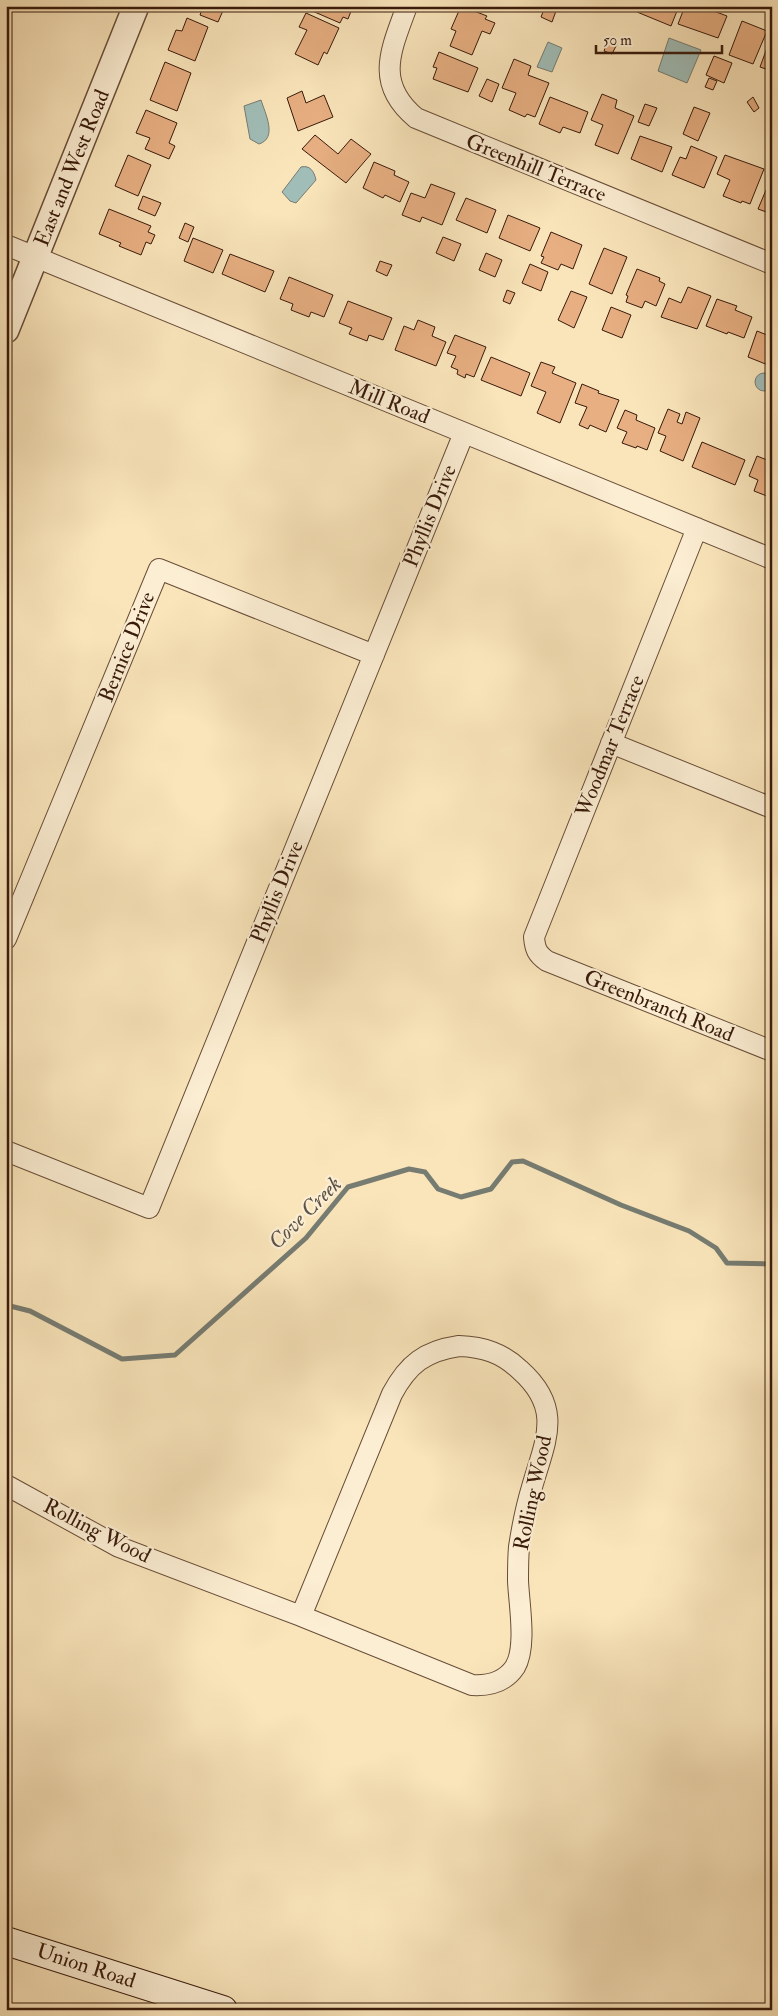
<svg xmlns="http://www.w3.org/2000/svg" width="778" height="2016" font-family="'IM FELL Double Pica',serif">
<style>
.water{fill:#a0bdb7;stroke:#767c72}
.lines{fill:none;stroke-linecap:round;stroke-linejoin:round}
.stream{stroke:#767c72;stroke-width:5}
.building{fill:#e7af82;stroke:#381a0b}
.minor-casing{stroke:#684d37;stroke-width:22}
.tertiary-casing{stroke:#684d37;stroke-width:28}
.secondary-casing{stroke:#381a0b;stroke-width:30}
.minor{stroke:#fceed3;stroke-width:20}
.tertiary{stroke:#fceed3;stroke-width:25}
.secondary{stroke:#fceed3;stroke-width:28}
.labels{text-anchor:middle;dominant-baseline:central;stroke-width:4.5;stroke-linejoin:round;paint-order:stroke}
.street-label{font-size:21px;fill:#381a0b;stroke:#fceed3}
.water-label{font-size:22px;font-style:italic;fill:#5c5347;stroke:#fceed3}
</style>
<rect width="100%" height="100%" fill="#fae5bb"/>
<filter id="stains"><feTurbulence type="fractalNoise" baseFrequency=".004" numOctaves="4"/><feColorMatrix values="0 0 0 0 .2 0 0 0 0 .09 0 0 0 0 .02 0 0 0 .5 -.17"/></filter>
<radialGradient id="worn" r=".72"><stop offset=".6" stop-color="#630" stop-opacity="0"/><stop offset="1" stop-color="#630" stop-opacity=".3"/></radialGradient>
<path class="water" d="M669,38L701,50L687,83L658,71Z
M548,42L562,48L552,72L537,67Z
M261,100C265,113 278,138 259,144L250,139L244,106Z
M301,167C310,165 314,171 316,180L296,203L290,201L282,192Z
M755 382a9 9 0 1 1 18 0a9 9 0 1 1-18 0Z"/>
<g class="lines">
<path class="stream" d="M6,1305L30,1311L122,1359L175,1355L306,1238L348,1187L409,1169L425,1172L438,1189L461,1197L491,1189L512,1162L523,1161L621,1205L689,1231L716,1248L727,1263L772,1264"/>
</g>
<path class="building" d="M203,6H225L218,22L200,15Z
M312,6H353L348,19L343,17L340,23L310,10Z
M461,6L487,16L485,19L495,23L490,34L482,31L472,55L450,46L456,31L451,29Z
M639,6H679L671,26L637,12Z
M685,6H710L712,7L711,10L727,16L718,38L678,24Z
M545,7L556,11L552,22L541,17Z
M306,13L339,28L327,54L324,52L318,65L295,54L307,30L299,27Z
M187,18L208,27L195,61L168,50L176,30L182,31Z
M742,21L767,31L753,64L729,55Z
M608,40L617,44L612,54L604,51Z
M767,48L772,50V71L760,67Z
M439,52L478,68L468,92L433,79L437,68L433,67Z
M714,56L732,63L724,83L706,75Z
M514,59L531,66L528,75L549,83L535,117L527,114L525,117L509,110L516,93L502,88Z
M165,62L191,73L177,111L150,100Z
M709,78L717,81L713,90L705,87Z
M487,79L499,84L492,102L479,96Z
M302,91L306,103L324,95L333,117L298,131L287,98Z
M602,94L617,100L615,108L634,116L618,154L595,145L603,125L591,120Z
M550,97L588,112L580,133L563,127L560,133L539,124Z
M753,97L759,108L754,112L747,102Z
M645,104L657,108L649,126L638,122Z
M694,107L710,113L698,141L683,134Z
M146,110L177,123L169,143L175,146L169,159L145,149L150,138L136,133Z
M315,135L338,154L351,139L371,154L346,183L302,149Z
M640,136L672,147L662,172L631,159Z
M691,146L717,157L704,188L672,175L680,157L686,159Z
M128,155L151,165L138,196L115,186Z
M725,155L764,169L750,204L742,201L741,203L723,196L730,180L717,174Z
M374,162L395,171L394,175L409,182L400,202L385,195L383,198L363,188Z
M769,183L772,184V214L758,209Z
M431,184L455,193L442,225L422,217L420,222L402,215L411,193L425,198Z
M143,196L161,203L155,216L138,209Z
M466,198L496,210L487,233L456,220Z
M109,209L151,226L148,232L155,235L151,244L146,242L141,255L119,246L121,243L99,234Z
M508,215L540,228L530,251L499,238Z
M185,223L194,227L188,242L179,238Z
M551,232L582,245L573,269L561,264L558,270L541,263L544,257L541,256Z
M443,237L461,244L454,261L436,253Z
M193,238L223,250L213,273L184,261Z
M604,248L627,257L612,294L589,284Z
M486,253L502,260L495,277L479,270Z
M230,254L274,271L265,292L222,274Z
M380,261L392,265L387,276L376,271Z
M530,264L548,272L541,291L522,283Z
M637,269L660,278L659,281L665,284L656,306L645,301L642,308L626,302L628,296L626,295Z
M289,277L333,295L324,317L311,312L309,317L291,310L293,304L280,299Z
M688,287L711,296L697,329L661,317L669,298L681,303Z
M507,290L515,293L510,304L503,301Z
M571,291L587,297L574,328L558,320Z
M717,299L737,306L735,310L752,317L744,338L728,332L727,334L706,326Z
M348,301L392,318L383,340L369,335L367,341L349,334L352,328L339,323Z
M611,307L631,315L622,338L602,330Z
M418,320L435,327L432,336L446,342L436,366L395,350L404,326L414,330Z
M772,325V358L768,365L748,357L757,331L767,335Z
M455,335L486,347L474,377L466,374L465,378L457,374L458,370L451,367L456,356L447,353Z
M491,357L530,373L521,396L481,380Z
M541,362L555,367L552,373L576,383L560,423L537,413L546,392L531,386Z
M582,384L599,391L598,393L619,400L606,432L590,425L588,429L579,425L587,407L575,403Z
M668,409L680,414L677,422L682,424L686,412L700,418L683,461L660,451L666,436L658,433Z
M625,410L637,415L636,420L655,428L647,450L637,446L636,448L622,443L627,432L617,428Z
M702,442L745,460L735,485L692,467Z
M757,456L772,462V498L754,491L758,480L749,476Z"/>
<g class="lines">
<defs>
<path id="minor" d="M407,6C391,50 374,83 416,118L772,264
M6,245L772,559
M697,528L534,937C535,949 537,954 547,961L772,1051
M611,743L772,808
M6,939L159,569L374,655
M6,1151L149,1208L464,433
M459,1346C484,1347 502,1353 520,1370C564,1409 545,1441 532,1487C526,1507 522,1527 519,1547C518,1558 518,1570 518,1581C519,1604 527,1647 515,1667C505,1682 489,1686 472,1685L301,1616L392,1394C408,1364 425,1351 459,1346Z
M6,1485L119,1547L301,1616"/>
<path id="tertiary" d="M6,330L136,6"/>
<path id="secondary" d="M6,1941L223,2010"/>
</defs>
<use href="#minor" class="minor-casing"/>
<use href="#tertiary" class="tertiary-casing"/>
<use href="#secondary" class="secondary-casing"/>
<use href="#minor" class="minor"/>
<use href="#tertiary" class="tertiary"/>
<use href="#secondary" class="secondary"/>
</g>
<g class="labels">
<g class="street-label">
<text transform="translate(72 168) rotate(-68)">East and West Road</text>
<text transform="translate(536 168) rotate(22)">Greenhill Terrace</text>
<text transform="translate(389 402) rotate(22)">Mill Road</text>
<text transform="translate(430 516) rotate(-68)">Phyllis Drive</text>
<text transform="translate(127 647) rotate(-68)">Bernice Drive</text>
<text transform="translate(610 746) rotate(-68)">Woodmar Terrace</text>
<text transform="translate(277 892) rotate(-68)">Phyllis Drive</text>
<text transform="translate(659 1006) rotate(22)">Greenbranch Road</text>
<text transform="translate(533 1493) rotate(-78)">Rolling Wood</text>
<text transform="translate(97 1531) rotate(27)">Rolling Wood</text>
<text transform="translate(86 1966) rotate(18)">Union Road</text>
</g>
<g class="water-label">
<text transform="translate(305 1213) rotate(-45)">Cove Creek</text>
</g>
</g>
<rect width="778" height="2016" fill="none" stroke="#fae5bb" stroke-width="25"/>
<rect x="8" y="8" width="763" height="2001" fill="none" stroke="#381a0b" stroke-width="2.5"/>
<rect x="12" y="12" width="753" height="1991" fill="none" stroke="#381a0b"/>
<path d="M596 45v8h126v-8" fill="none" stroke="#381a0b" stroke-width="2.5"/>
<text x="603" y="45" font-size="15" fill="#381a0b" stroke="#fceed3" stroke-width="4" paint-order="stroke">50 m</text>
<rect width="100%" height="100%" filter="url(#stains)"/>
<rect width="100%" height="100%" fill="url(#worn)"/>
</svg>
